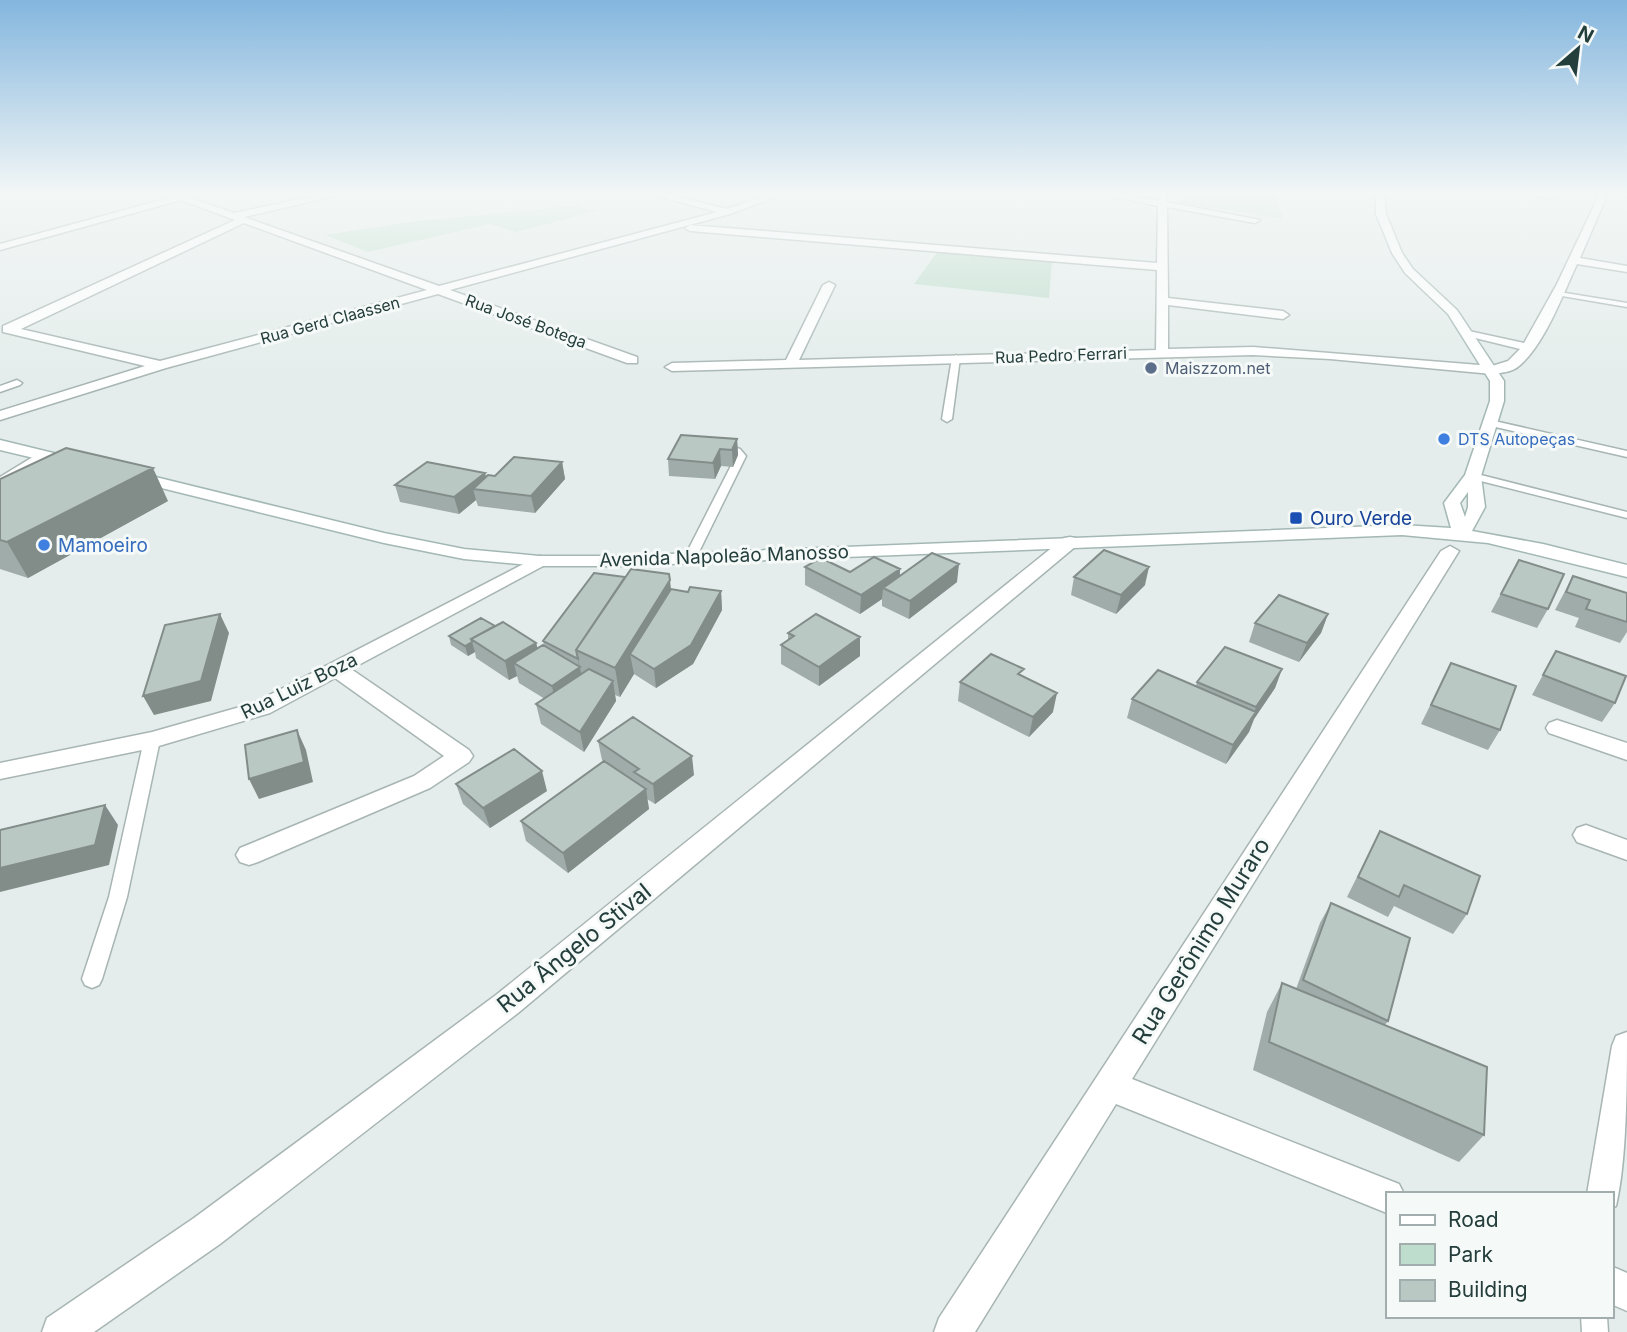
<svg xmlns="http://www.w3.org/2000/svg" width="1627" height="1332" font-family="Inter,sans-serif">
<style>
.green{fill:#beddcc}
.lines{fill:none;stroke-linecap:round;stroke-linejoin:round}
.lane-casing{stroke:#a7b5b3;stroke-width:3}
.street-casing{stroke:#a7b5b3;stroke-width:3}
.secondary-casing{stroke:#a3b8b5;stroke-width:3}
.lane{fill:#fff;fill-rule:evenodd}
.street{fill:#fff;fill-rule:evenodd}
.secondary{fill:#fff;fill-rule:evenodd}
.wall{fill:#a0aca9}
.shaded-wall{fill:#828c89}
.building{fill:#bac8c4;stroke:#828c89;stroke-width:2}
.service-dot{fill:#5c6f8a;stroke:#f5f9f8;stroke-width:2.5}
.shop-dot{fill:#3f7fe0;stroke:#f5f9f8;stroke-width:2.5}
.transit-dot{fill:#1a4fb4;stroke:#f5f9f8;stroke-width:2.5}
.labels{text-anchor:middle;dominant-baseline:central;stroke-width:6;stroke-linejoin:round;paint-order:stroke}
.far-street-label{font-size:16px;fill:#243e3c;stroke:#f5f9f8}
.far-service-label{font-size:16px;fill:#4e5e75;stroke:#f5f9f8;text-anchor:start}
.far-shop-label{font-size:16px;fill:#366cbe;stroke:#f5f9f8;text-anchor:start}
.transit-label{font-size:19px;fill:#164399;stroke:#f5f9f8;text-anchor:start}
.shop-label{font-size:19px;fill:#366cbe;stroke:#f5f9f8;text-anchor:start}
.street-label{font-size:19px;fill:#243e3c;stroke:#f5f9f8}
.near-street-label{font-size:23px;fill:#243e3c;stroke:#f5f9f8}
</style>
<rect width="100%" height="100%" fill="#e4edeb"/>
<path class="green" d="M1181,193H1274L1283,219L1182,203Z
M575,206L597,211L516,232L490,224L368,252L325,235L417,221Z
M938,251L1052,261L1049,298L914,284Z"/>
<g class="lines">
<defs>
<path id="lane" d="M1519,193H1537L1557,197L1554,199Z
M1553,291L1627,303V307L1556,295H1553Z
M956,355L960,358L952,419L947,422L942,419L952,358Z
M17,380L22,383L20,385L0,392V386Z
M1490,420L1627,451V457L1487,425L1485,423Z
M722,443L740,449L746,456L696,558L694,561H686L684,558L736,456L718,448V444Z
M41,452L45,453V457L0,485V477Z
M1473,473L1627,512V518L1469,478L1468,476Z
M152,735L157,736L160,740L127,897L102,979L99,985L92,988L85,985L82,979L109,897L144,740L147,736Z
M1581,1316H1607L1608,1332H1582Z"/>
<path id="street" d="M187,193H198L190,198L234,213L330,193H347L244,217L439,286L717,212L645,193H661L727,209L773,193H786L730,214L450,290L637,357V363H627L438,294L166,368L0,420V411L145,366L3,332V326L235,220L181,200L0,250V244ZM244,223L427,290L160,361L21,329Z
M1096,193H1116L1159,201V193H1167V202L1260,220L1255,223L1167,207L1168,298L1283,311L1289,315L1283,319L1168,305V349L1253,347L1492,366L1508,361L1520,349L1463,335L1469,331L1524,343L1557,284L1600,193H1608L1580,258L1627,266V272L1577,264C1563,294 1545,344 1519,366C1512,372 1501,373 1492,374L1330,359L1253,355L672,371L665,367L672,363L786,360L823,285L829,282L835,285L799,360L1156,350L1157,270L690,231L685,228L690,225L1157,263L1158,206Z
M1070,537L1076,538L1079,542L1076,546L518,1013L220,1244L94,1332H42L47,1318L194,1218L496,995L1064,538Z
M1450,546L1459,551L1132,1079L1399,1184L1404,1194H1387V1213L1116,1104L975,1332H934L939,1318L1441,551Z
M539,556L545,557L548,561L545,565L351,669L469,750L473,756L469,762L430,788L258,862L249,865L240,862L236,855L240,848L414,776L444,756L335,678L270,713L152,748L0,779V763L152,732L254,703Z
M1557,720L1627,743V760L1549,733L1546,728L1549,723Z
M1586,825L1627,840V860L1577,842L1573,835L1577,828Z
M1627,1032C1627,1082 1627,1160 1616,1206L1611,1208V1194H1587L1612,1046L1616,1036Z
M1611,1266L1627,1273V1311L1611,1304Z"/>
<path id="secondary" d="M1376,193H1384L1386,214L1402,253L1413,269L1457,310L1504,381V401L1481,476L1485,507L1472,531L1543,544L1627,565V577L1488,543L1402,535L619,566H539L464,559L384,543L125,479L123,476L131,471L384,533L464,549L539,556H619L1402,525L1451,528L1444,503L1465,475L1490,401V381L1448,314L1405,273L1392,253L1376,214ZM1468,492V507L1465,517L1460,503Z
M0,440L82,460L84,463L76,468L0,450Z"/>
</defs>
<use href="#lane" class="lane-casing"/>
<use href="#street" class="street-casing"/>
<use href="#secondary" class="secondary-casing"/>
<use href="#lane" class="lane"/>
<use href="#street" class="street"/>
<use href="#secondary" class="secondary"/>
</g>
<path class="wall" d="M737,439L738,455L733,467L721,466L715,479L669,476L668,459Z
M562,462L565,479L535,513L478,506L476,500L459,514L400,502L395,485L485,473L486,477L495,476Z
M0,479L168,501L28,578L0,569Z
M1519,560L1548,609L1537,628L1491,612Z
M805,567L850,572L900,569V576L957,582L909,619L882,606V599L860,614L805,585Z
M1573,576L1627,593V632L1620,643L1575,627L1579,618L1555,610Z
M1074,577L1145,585L1116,614L1071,595Z
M671,589L688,592L721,591L722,610L693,664L656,688L634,674L620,697L615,695L616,701L584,752L541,724L536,704L545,699L519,683L517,676L509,680L476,658L475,652L468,656L451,645L449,636L495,626L536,643L538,649L544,646L543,641Z
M1328,614L1321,633L1299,662L1249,642L1255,623Z
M788,633L860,637V656L819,686L781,664V645L788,640Z
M1556,651L1615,703L1602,722L1532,695Z
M1451,663L1500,730L1488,750L1421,724Z
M1282,669L1275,688L1254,719L1249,732L1226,764L1127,718L1132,699L1196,686L1197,682Z
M1023,677L1053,712L1029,737L958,701L960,682Z
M598,741L694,775L655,804L647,799L649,809L568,873L526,841L521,821L604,762L602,760Z
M456,784L547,791L490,828L463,804Z
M1380,831L1467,914L1453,934L1394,906L1388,917L1347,897Z
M1331,903L1388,1021L1385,1025L1484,1135L1459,1162L1253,1070L1267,1012L1282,983L1296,989L1320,923Z"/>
<path class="shaded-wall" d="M737,439L738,455L733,467L732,450Z
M720,449L721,466L715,479L713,463Z
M562,462L565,479L535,513L531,496Z
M153,468L168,501L28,578L7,542Z
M485,473L489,490L473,489L476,500L459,514L454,497Z
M959,564L957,582L909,619L910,601Z
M1149,567L1145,585L1116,614L1121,595Z
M900,569L899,588H883L882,599L860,614L861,595Z
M670,580L673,608L630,654L634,674L620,697L615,668Z
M721,591L722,610L693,664L656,688L654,669Z
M220,614L229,633L211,701L154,715L143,696Z
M1328,614L1321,633L1299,662L1307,643Z
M860,637V656L819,686V667Z
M472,642L475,652L468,656L465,646Z
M536,643L541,662L514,663L517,676L509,680L505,661Z
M578,659L584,686L556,705L552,686L579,667Z
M1282,669L1275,688L1254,719L1249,732L1226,764L1233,745L1252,719L1256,707Z
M613,681L616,701L584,752L580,732Z
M1057,693L1053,712L1029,737L1033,717Z
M297,730L306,750L313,782L259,799L249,779Z
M692,756L694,775L655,804L653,784Z
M542,771L547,791L490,828L483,808Z
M646,789L649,809L568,873L563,853Z
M105,805L118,825L109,865L0,892V868Z"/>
<path class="building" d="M681,435L737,439L732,450L720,449L713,463L668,459Z
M66,448L153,468L7,542L0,540V479Z
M514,457L562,462L531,496L473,489L488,475L495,476Z
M427,462L485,473L454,497L395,485Z
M1104,550L1149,567L1121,595L1074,577Z
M932,553L959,564L910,601L883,588Z
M874,557L900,569L861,595L805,567L821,558L850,572Z
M1519,560L1564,574L1548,609L1501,594Z
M631,569L669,574L670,580L615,668L576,650Z
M594,573L625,577L576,650L578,659L543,641Z
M1573,576L1627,593V622L1586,609L1590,600L1566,592Z
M690,587L721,591L691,645L654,669L630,654L671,589L688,592Z
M1279,595L1328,614L1307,643L1255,623Z
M220,614L201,681L143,696L165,625Z
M816,614L860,637L819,667L781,645L794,636L788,633Z
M481,618L495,626L471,639L472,642L465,646L449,636Z
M503,622L536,643L505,661L471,639Z
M543,645L580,667L552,686L514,663Z
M1225,647L1282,669L1256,707L1197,682Z
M1556,651L1626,676L1615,703L1543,675Z
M991,654L1024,669L1018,674L1057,693L1033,717L960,682Z
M1451,663L1516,686L1500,730L1431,705Z
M589,669L613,681L580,732L536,704Z
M1158,670L1256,712L1233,745L1132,699Z
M633,717L692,756L653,784L634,772L639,769L598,741Z
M297,730L304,762L249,779L245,745Z
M514,749L542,771L483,808L456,784Z
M604,761L646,789L563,853L521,821Z
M105,805L95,845L0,868V830Z
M1380,831L1480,876L1467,914L1404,885L1399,897L1358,877Z
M1331,903L1410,938L1388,1021L1303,980Z
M1282,983L1487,1067L1484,1135L1269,1042Z"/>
<linearGradient id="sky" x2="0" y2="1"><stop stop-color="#84b6de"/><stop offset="0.51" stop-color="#f3f7f6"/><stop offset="1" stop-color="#f3f7f6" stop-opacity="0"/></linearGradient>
<rect width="1627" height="380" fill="url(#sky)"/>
<circle class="service-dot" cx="1151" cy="368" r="7"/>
<g class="shop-dot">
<circle cx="1444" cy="439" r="7"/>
<circle cx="44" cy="545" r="7"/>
</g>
<rect class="transit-dot" x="1289" y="511" width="14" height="14" rx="3.5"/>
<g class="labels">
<g class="far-street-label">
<text transform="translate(330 320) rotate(-15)">Rua Gerd Claassen</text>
<text transform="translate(526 321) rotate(20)">Rua José Botega</text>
<text transform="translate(1061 355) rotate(-2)">Rua Pedro Ferrari</text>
</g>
<g class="far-service-label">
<text x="1165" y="368">Maiszzom.net</text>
</g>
<g class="far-shop-label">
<text x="1458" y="439">DTS Autopeças</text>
</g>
<g class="transit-label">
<text x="1310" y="518">Ouro Verde</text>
</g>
<g class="shop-label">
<text x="58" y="545">Mamoeiro</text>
</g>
<g class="street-label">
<text transform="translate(724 556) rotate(-2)">Avenida Napoleão Manosso</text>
<text transform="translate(299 686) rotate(-26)">Rua Luiz Boza</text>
</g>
<g class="near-street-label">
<text transform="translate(1201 941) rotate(-58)">Rua Gerônimo Muraro</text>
<text transform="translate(574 948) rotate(-39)">Rua Ângelo Stival</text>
</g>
</g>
<rect x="1386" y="1192" width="228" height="126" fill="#f5f9f8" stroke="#a1aead" stroke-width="2"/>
<rect x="1400" y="1215" width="35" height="10" fill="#ffffff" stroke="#a1aead" stroke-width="2"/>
<text x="1448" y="1227" font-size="21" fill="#243e3c">Road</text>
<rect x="1400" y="1244" width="35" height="21" fill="#beddcc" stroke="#a1aead" stroke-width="2"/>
<text x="1448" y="1262" font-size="21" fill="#243e3c">Park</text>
<rect x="1400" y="1280" width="35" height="21" fill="#bac8c4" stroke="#a1aead" stroke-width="2"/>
<text x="1448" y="1297" font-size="21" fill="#243e3c">Building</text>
<g transform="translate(1578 49) rotate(28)" stroke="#f5f9f8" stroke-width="5" paint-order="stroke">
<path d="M0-5L12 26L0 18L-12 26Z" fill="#243e3c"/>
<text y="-10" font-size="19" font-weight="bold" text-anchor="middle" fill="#243e3c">N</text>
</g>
</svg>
